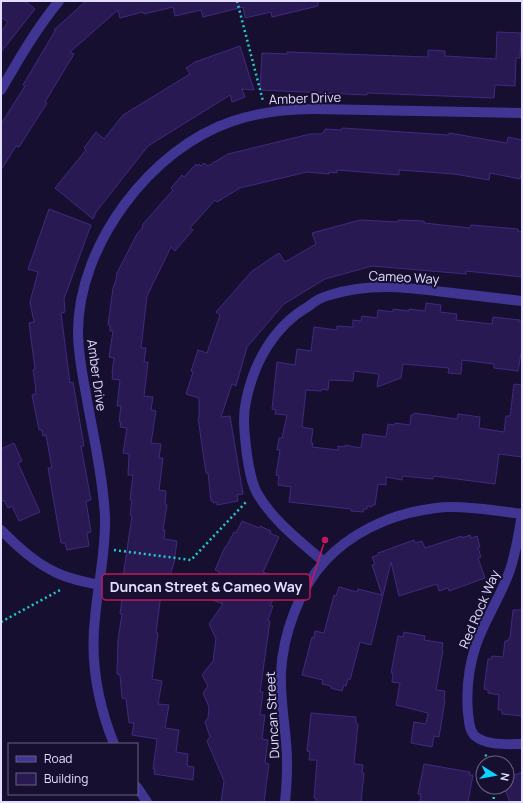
<svg xmlns="http://www.w3.org/2000/svg" width="523" height="803" font-family="Manrope,sans-serif">
<style>
.building{fill:#291952;stroke:#412980}
.lines{fill:none;stroke-linecap:round;stroke-linejoin:round}
.path{stroke:#24cacc;stroke-width:2.5;stroke-dasharray:2 3;stroke-linecap:butt}
.minor{stroke:#403593;stroke-width:10}
.labels{text-anchor:middle;dominant-baseline:central;stroke-width:4;stroke-linejoin:round;paint-order:stroke}
.street-label{font-size:13px;fill:#e3ddff;stroke:#170f2f}
.leader{fill:none;stroke:#c2185b;stroke-width:1.5}
.callout-dot{fill:#c2185b;stroke:#170f2f;stroke-width:1.5}
.callout{fill:#170f2f;stroke:#c2185b;stroke-width:1.5}
.callout-label{font-size:14px;text-anchor:middle;font-weight:bold;fill:#e3ddff}
</style>
<rect width="100%" height="100%" fill="#170f2f"/>
<path class="building" d="M1,1H25L35,9L1,52V32L8,22L1,17Z
M86,1H318V6L272,17L271,12L245,18L243,7L203,17L201,10L175,16L173,7L144,14L143,12L120,18L118,10L70,52L74,54L45,102L47,103L19,147L16,146L1,170V124L25,86L23,85L55,31L54,30Z
M497,32L521,33L520,58H516L515,86L495,85L494,98L367,93V95L260,90L262,53L287,54V52L428,57V50L445,51V56L496,59Z
M240,46L254,90L242,89L245,97L232,102L230,95L148,146L96,212L93,219L55,188L86,150L84,148L96,132L104,139L123,115L190,74L186,68L195,62Z
M342,128L449,135V133L507,143L508,137L522,140V170L520,179L490,173L489,180L454,174L399,170V175L337,170V173L329,172V174L307,172L240,188L217,202L215,200L190,228L193,230L175,251L171,247L147,296L141,348H146L144,362H148L144,396L153,397L151,410L156,411L151,443L161,444L159,458H163L159,490L166,491L165,504L167,505L163,530H165L164,539L177,541L174,563L166,587L162,586L156,633H158L152,679L162,681L158,704L169,705L165,728L179,730L176,752L188,754L187,766L194,767L193,780L154,774L155,769H153L157,739L132,735L134,723H129L126,699L122,698L120,675L117,674L118,640L122,614H120L123,591L121,590L132,516L130,515L132,500H130L133,475H128L129,454L123,453L127,428L120,427L121,422H119L121,406H117L120,380L112,379L113,373H112L114,358L109,357L113,331H110V325H108L113,288L116,280L117,273L137,234L143,227L142,225L173,190L171,188L182,175L184,177L196,164L197,166L199,164L201,166L204,163L208,166L228,154L310,134H322L323,132H324L325,129L341,130Z
M49,209L91,225L64,299L65,312L61,313L70,383L73,382L84,446H81L91,500L86,501L91,532L87,533L89,546L67,550L65,543H61L48,468H52L46,435L43,436L42,430H39L32,395L36,394L35,389H36L33,370L35,369L29,323L34,322L30,302L38,272L28,269Z
M360,220L398,222V220L424,221V223L470,228L471,225L518,229V231L522,232V277L466,271V274L372,266L325,279L284,304L247,347L236,386L232,384L221,417L230,416L243,494L237,495L238,501L217,505V502L213,503V501H211L208,473H206L198,418H199V398L186,394L193,372L191,371L198,350L207,353L220,315L216,312L252,271L279,253L285,262L316,244L312,233Z
M426,303L441,305L440,312L457,314L456,320L492,324L493,317L520,320V323H522V348L518,371L494,368V364L462,360L461,374L448,373L449,368L403,364L401,378L377,387L379,374L354,371L353,381L329,380L328,390L322,389L321,391L306,390L302,427L313,429L311,443H313L312,447L338,450V446L345,447V445L361,448L363,434L386,437L388,424L394,425L395,423L410,425L411,415H413L414,413L457,419L458,414L480,417L479,428L504,432L506,416H510L514,384L522,385V457L499,454L495,484L434,476L433,479L403,476L402,480L386,477V485L378,484L375,505H372V507L367,506V509H364L363,512L351,511V509L289,502L291,487L278,485L279,476L276,475L280,450H277L279,438H282L287,415L275,414L276,410L272,409L277,362L295,365L297,349L311,351L314,327L337,330V326L353,327V320L361,321L362,316L377,318L378,310L393,312V309L409,311V309L425,311Z
M14,443L22,461L18,463L40,512L19,521L12,506L8,508L4,500L1,502V449Z
M242,521L259,528L260,526L271,531L270,533L279,537L263,572L282,580L270,606H273L268,620L270,621L260,692H263L260,715H265L262,739L268,740L265,763L269,764L264,802H221L224,781L207,741L210,737L205,722L208,718L209,707L203,693L208,686L202,675L213,661L216,639L209,624L223,604L210,599L217,584L215,583L220,572L215,570L225,547H226L234,532L236,533Z
M470,535L471,538L477,536L480,547L478,548L481,557L478,558L485,578L449,591L448,588L439,591L437,584L399,596L391,562L371,645L360,642L350,680L348,679L346,686L344,685L342,691L331,688V686L322,684L323,680L302,675L312,637L314,638L315,631L324,633L334,595L336,596L339,587L357,592L358,589L382,595L372,565L375,564L372,557L378,555V553L414,540L415,543L422,541L425,548L462,536V538Z
M513,610H522V716L502,714V710H498L499,695L488,693V690L484,689L488,659H491L492,656L503,657L505,641H508L509,638H510Z
M404,632L425,636L424,640L443,643L442,650H443L436,690L445,691L444,699L445,700L439,737L434,736L432,747L411,743L414,722L426,724L428,713L396,705L400,683L392,682L393,673H391L398,636L403,637Z
M311,713L356,717V723L358,724L354,764L363,765L362,773H364L361,802H316V798H314L317,760H309L310,752L307,751Z
M424,764L470,772L469,775H473L468,802H420L421,794H418Z
M522,772V802H510L504,787H507V778Z"/>
<g class="lines">
<path class="path" d="M237,1L263,101
M114,550L191,560L247,501
M1,622L62,589
M485,755L495,761V763
M493,787L494,802"/>
<path class="minor" d="M1,90C19,59 36,29 59,1
M522,514C519,533 516,552 510,570C501,596 485,619 476,645C469,666 466,690 468,713C469,720 469,731 475,736C487,746 508,744 522,744
M1,530C17,546 34,562 55,572C68,579 85,582 100,585
M324,562C300,541 273,521 257,493C251,482 249,468 247,455C245,438 242,419 246,401C254,362 274,326 309,306C315,301 322,297 330,295C370,283 403,287 444,292C470,295 496,298 522,301
M114,744C98,704 90,661 95,618C98,584 106,551 105,517C103,476 93,435 86,394C82,373 78,353 78,332C78,245 151,148 233,121C260,112 286,109 314,109L522,113
M137,787L147,802
M285,802C287,782 288,762 286,742C284,718 280,696 281,672C283,635 299,589 325,561C350,534 387,516 423,510C431,509 439,507 447,507C472,506 497,511 522,514"/>
</g>
<g class="labels">
<g class="street-label">
<text transform="translate(305 98) rotate(-2)">Amber Drive</text>
<text transform="translate(404 277) rotate(3)">Cameo Way</text>
<text transform="translate(97 375) rotate(82)">Amber Drive</text>
<text transform="translate(479 609) rotate(-67)">Red Rock Way</text>
<text transform="translate(272 715) rotate(-93)">Duncan Street</text>
</g>
</g>
<path class="leader" d="M325 540L310 587"/>
<circle class="callout-dot" cx="325" cy="540" r="4"/>
<rect class="callout" x="102" y="574" width="208" height="26" rx="4"/>
<g class="callout-label">
<text x="206" y="592">Duncan Street &amp; Cameo Way</text>
</g>
<rect width="523" height="803" fill="none" stroke="#e3ddff" stroke-width="4"/>
<rect x="8" y="743" width="130" height="52" fill="#170f2f" stroke="#696182"/>
<rect x="16" y="756" width="20" height="6" fill="#403593" stroke="#696182"/>
<text x="44" y="763" font-size="12" fill="#e3ddff">Road</text>
<rect x="16" y="773" width="20" height="12" fill="#291952" stroke="#696182"/>
<text x="44" y="783" font-size="12" fill="#e3ddff">Building</text>
<g transform="translate(495 775) rotate(101)"><circle r="19" fill="#170f2f" stroke="#696182"/>
<path d="M0-3L7 15L0 10L-7 15Z" fill="#09d3ff"/>
<text y="-6" font-size="11" font-weight="bold" text-anchor="middle" fill="#e3ddff">N</text>
</g>
</svg>
